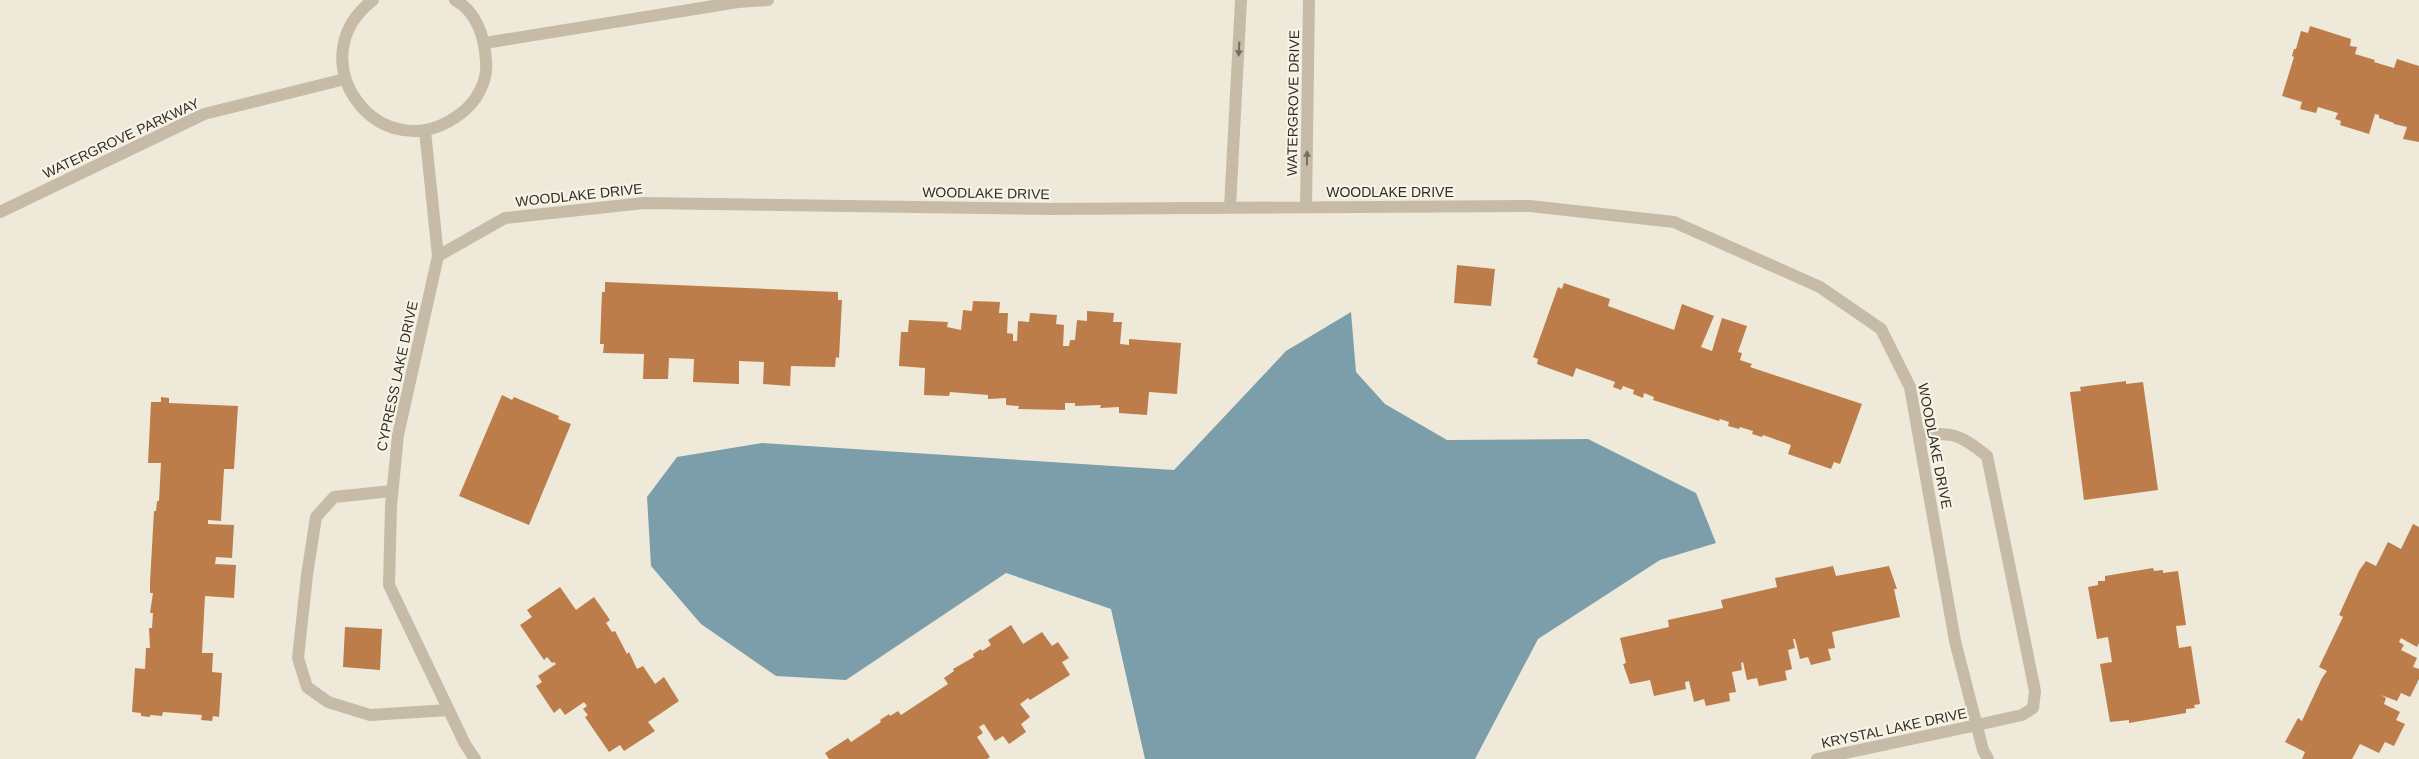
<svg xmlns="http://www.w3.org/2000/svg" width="2419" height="759" font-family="Helvetica,sans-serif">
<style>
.water{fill:#7b9eaa}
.building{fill:#bc7d4a}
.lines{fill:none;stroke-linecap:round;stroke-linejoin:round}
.lane{stroke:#c6bba7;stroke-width:12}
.street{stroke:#c6bba7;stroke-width:12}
.oneway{fill:#756d61}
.labels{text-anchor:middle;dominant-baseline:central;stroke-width:4.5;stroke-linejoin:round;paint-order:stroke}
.street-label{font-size:14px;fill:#332d27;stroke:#f7f3e6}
</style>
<rect width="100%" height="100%" fill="#efe9da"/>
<path class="water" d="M1351,312L1356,372L1385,404L1447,440L1588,439L1696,493L1716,543L1660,560L1538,639L1475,759H1145L1111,609L1006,573L846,680L776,676L701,624L651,566L647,497L677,457L762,443L1174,470L1286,351Z"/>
<path class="building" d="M2310,26L2351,39L2350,46L2357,47L2355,54L2375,60L2374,62L2394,68L2397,59L2419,66V142L2403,139L2407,127L2394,124V123L2379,118V115L2375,114L2369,134L2340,125L2341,121L2335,119L2338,113L2318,107L2316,113L2300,109L2302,102L2282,96L2294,57L2292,56L2294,49H2296L2301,31L2308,33Z
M1457,265L1495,269L1491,306L1454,303Z
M605,282L838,292V300H842L839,358L836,357L835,367L791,366L790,386L763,384L764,362L739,361V384L693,382L694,359L669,358L668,379H643L644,354L603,353L604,344H600L602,292H605Z
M1564,283L1610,299L1608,306L1674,330L1682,304L1714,316L1701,347L1712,351L1722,318L1747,326L1738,352L1742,353L1740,360L1752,364L1750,367L1862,404L1840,464L1834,462L1831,469L1788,454L1791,445L1763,435L1762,437L1752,434L1753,431L1740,427L1739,429L1728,426L1729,422L1720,419L1719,421L1653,400L1654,397L1644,393L1643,398L1633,394L1634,390L1623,386L1621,390L1613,387L1615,382L1576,368L1573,377L1537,364L1538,359L1533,357L1558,287L1562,289Z
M973,301L1000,302L999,313H1008L1007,333L1013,334V341H1017L1018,321L1029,322L1030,313L1057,315L1056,324L1064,325L1063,346H1069L1070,340H1075L1077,320L1087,321V311L1114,313L1113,322H1122L1120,344L1129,345V339L1181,343L1177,394L1149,392L1147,415L1119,413V407L1100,408L1101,405L1075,406V403H1065V410L1018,409L1019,406L1006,405V398L988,399V395L950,392L949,396L924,395L925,368L899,366L901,332H908L909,320L948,322L947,327L961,330L963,310L972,311Z
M2126,381V384L2143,382L2158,490L2084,500L2070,392L2081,391L2080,387Z
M502,395L512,400L514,397L559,416L558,419L571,424L529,525L459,496Z
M161,397L169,398V403L238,406L234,469H224L221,521L208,520V524L234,525L232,558L216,557L215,564L236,565L234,598L205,596L202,653H213L212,672L222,673L219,717L213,716L212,721L201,720L202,715L163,712L162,716L150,715V717L141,716V713L132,712L135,668L145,669L146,648H150L149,628H152L153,613H150L153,593H150V582L154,511H156L157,501H159L161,463H148L151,402H161Z
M2413,524L2419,527V643L2417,647L2401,638L2399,642L2404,645L2401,650L2417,658L2413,667L2419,669V679L2410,697L2401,693L2397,701L2381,695L2386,698L2384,704L2400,712L2396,720L2405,724L2394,746L2385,742L2379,753L2360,744L2352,759H2302L2305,752L2285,742L2298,718L2302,721L2322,678L2327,671L2319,667L2343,617L2339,615L2359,571L2366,561L2376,566L2388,542L2401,549Z
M1833,566L1836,576L1889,566L1897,589H1894L1900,617L1832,632L1835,648L1828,649L1831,660L1811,665L1808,657L1800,659L1795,639H1793L1795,648L1788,650L1792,669L1785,671L1787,680L1759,686L1757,678L1747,680L1743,662L1741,663L1742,670L1732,672L1736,692L1729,693L1730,701L1706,706L1704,699L1694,702L1689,681L1685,682L1686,689L1654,696L1650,680L1630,684L1623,664L1626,663L1620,638L1669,627L1668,620L1723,608L1721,600L1777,587L1775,578Z
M2153,568L2154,571L2163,570V573L2178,571L2186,625L2176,626L2179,648L2191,646L2200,704L2194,705L2195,708L2186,709V713L2129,723V720L2110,722L2100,664L2112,662L2108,637L2097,639L2088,587L2098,585V581H2105V576Z
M560,587L576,610L594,597L610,620L606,623L612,632L615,631L627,654L629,652L637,669L643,666L655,684L664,677L679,701L648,722L655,731L624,751L620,745L609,752L585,717L588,715L583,709L587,706L584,702L565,715L560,708L554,713L536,686L542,682L538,676L556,664L554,662L552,663L547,657L544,660L520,625L532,617L527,610Z
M1011,625L1023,644L1042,632L1052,646L1058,642L1069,658L1062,662L1070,675L1030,700L1028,698L1020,704L1030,717L1021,724L1026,732L1009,744L1003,736L995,741L984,724L979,727L983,733L977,737L990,757L987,759H829L825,753L848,738L851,742L881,722L880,720L889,714L890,716L898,711L901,715L948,684L944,678L954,671L953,669L974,657L973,654L981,649L982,651L991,645L988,640Z
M345,627L382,629L380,670L343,667Z"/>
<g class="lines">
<path class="lane" d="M1919,435C1954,432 1959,434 1987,456L2035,691L2033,708L2022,715L1977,725"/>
<path class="street" d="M373,0C295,60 381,174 460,114C476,103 488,81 486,62C485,38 477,12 455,0
M485,43L738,2L768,0
M425,131L438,256L398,435L391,506L389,585L465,744L475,759
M1230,207L1241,0
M1306,207L1309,0
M0,212L204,114L345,79
M438,256L505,218L644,203L1050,209L1530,206L1674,222L1820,287L1881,329L1910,387L1955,641L1983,750L1988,759
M392,491L334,497L316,517L307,575L298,658L307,687L328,702L370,715L449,710
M1817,759L1977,725"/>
</g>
<defs><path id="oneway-solid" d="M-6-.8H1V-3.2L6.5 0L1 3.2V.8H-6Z" transform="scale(1.25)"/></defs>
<g class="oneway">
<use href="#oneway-solid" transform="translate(1239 49) rotate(93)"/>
<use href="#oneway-solid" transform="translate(1307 158) rotate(-89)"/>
</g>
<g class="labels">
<g class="street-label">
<text transform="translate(1293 103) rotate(-89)">WATERGROVE DRIVE</text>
<text transform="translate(121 138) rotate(-25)">WATERGROVE PARKWAY</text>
<text x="1390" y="192">WOODLAKE DRIVE</text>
<text transform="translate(986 193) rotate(1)">WOODLAKE DRIVE</text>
<text transform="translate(579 195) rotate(-6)">WOODLAKE DRIVE</text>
<text transform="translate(397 376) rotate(-78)">CYPRESS LAKE DRIVE</text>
<text transform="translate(1935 446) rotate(79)">WOODLAKE DRIVE</text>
<text transform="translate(1894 728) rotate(-12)">KRYSTAL LAKE DRIVE</text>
</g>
</g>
</svg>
